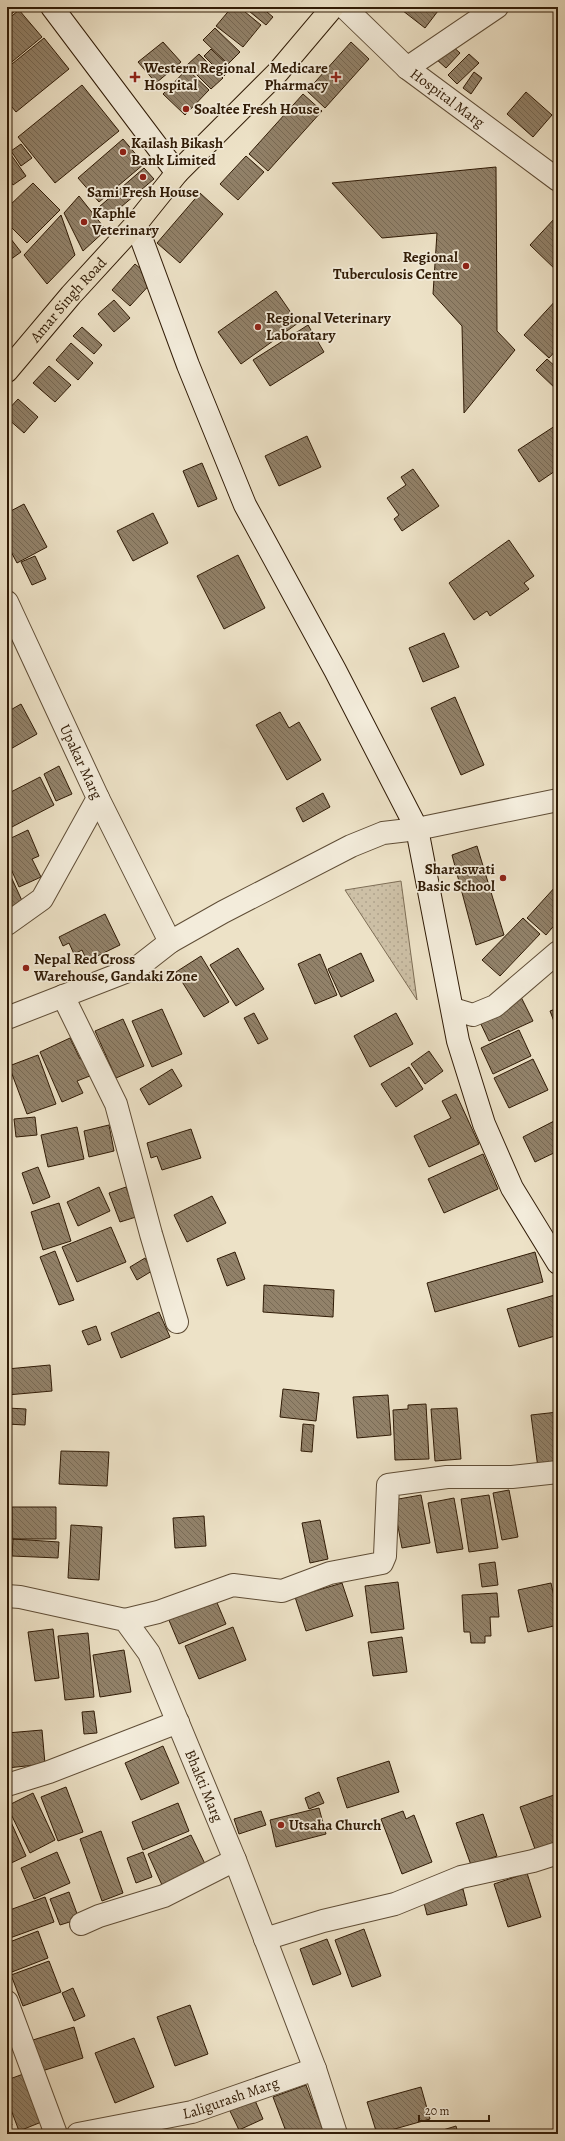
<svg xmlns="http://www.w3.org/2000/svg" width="565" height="2141" font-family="Alegreya,serif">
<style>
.park{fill:url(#park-dots);stroke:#7e6e56}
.building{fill:url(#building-back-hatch);stroke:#301b06}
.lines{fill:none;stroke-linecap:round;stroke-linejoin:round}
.minor-casing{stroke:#5f4d36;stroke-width:24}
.secondary-casing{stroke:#301b06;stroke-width:24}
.primary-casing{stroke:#301b06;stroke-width:24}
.minor{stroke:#f3ecdb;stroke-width:22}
.secondary{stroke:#f3ecdb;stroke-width:22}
.primary{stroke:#ede2c7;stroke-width:22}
.poi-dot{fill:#8f2418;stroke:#f3ecdb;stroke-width:1.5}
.labels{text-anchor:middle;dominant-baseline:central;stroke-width:3.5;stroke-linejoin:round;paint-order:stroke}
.poi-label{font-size:15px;font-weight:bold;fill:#301b06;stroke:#f3ecdb;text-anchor:start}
.street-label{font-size:15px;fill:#301b06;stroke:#f3ecdb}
</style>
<defs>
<pattern id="park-dots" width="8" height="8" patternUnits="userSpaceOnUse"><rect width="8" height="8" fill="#cdc0a6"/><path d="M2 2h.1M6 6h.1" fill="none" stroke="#b0a48d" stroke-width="1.8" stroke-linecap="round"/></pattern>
<pattern id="building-back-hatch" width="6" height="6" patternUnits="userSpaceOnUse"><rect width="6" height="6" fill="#92826a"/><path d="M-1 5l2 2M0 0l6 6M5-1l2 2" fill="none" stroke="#786a55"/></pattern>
</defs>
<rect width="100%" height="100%" fill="#ede2c7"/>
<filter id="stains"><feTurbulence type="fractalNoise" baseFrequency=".005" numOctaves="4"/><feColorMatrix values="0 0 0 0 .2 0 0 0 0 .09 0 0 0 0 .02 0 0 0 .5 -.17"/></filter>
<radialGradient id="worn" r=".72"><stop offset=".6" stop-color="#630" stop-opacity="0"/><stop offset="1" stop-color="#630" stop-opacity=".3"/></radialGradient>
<path class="park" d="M401,881L417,1000L345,890Z"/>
<path class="building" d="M7,7H13L16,10L7,18Z
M232,7H239L261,25L243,47L216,26Z
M244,7H261L273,17L266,25Z
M398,7H441L425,28Z
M19,10L42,37L7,66V20Z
M215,28L240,52L228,64L203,40Z
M44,38L69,69L16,112L7,101V68Z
M163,42L181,62L156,83L138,62Z
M351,42L369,59L325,108L307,91Z
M450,44L460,53L446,68L436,59Z
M211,49L231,68L224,76L204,56Z
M199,54L223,78L211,89L187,65Z
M469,54L479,63L457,84L448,75Z
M187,69L209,90L185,115L163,94Z
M474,72L482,78L471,94L463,88Z
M82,85L119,131L55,183L18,137Z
M526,92L552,115L533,137L507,114Z
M303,94L322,111L268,171L249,154Z
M123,139L144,164L99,202L78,178Z
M21,144L32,158L21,166L11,151Z
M7,149L26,176L13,185L7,176Z
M246,156L264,172L238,200L220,184Z
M496,167L497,331L515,350L464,413L462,326L433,294L437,233L382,238L332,183Z
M144,168L154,179L108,218L99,207Z
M33,183L60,210L27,243L7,223V208Z
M200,193L223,214L180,263L157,243Z
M79,196L106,230L83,251L64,213Z
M61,215L75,255L47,284L24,255Z
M555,218L558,220V272L530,245Z
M7,234L21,252L7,262Z
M135,264L154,280L130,306L112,290Z
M276,291L298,323L241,364L218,332Z
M558,298V348L549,358L524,335Z
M114,300L130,318L114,332L98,314Z
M308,325L324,352L270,386L253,360Z
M82,327L102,345L94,354L73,336Z
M71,343L93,363L78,380L56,360Z
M547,359L558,369L557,390L536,370Z
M49,366L71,385L55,402L33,383Z
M18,399L38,417L24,433L7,418V411Z
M558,424V469L539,482L518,450Z
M307,436L321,467L279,486L265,456Z
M202,463L217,499L198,507L183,471Z
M413,469L439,506L402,531L394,519L399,515L387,498L406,485L401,477Z
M24,504L47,547L17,563L7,544V513Z
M153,513L168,543L133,561L117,531Z
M509,540L534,576L524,583L529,589L490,616L487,611L474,620L449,583Z
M238,555L265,608L224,629L197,576Z
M35,556L46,579L32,585L21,562Z
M444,633L459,667L423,682L409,648Z
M455,697L484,765L461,775L431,708Z
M21,704L37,734L7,751V712Z
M280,712L289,728L299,722L321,760L287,780L256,725Z
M59,766L72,794L56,801L44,774Z
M40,777L54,805L10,828L7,822V794Z
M323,793L330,807L303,822L296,808Z
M28,830L39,856L32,859L41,877L19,887L7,860V840Z
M477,846L504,935L476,945L452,855Z
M7,868L24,905L7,913Z
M556,886L558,887V921L546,935L527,918Z
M105,914L120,945L87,961L82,950L74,954L69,943L63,946L59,937Z
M523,918L540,934L500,976L482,960Z
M238,948L264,989L236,1006L210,965Z
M361,953L374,981L341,997L328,969Z
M320,954L337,995L315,1004L298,964Z
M201,956L229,1002L204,1017L176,972Z
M521,997L533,1021L489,1041L478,1018Z
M558,1008V1032L550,1011Z
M162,1009L182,1054L152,1067L132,1021Z
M254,1013L268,1039L258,1044L244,1018Z
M396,1013L413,1044L370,1067L354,1036Z
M123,1019L144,1066L116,1078L95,1031Z
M519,1030L531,1056L493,1074L481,1048Z
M70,1038L80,1059L87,1056L95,1074L77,1081L83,1093L62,1102L40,1052Z
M429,1051L443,1071L425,1084L411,1064Z
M38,1055L56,1104L27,1114L9,1066Z
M533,1059L548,1090L509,1108L494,1078Z
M409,1067L423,1089L396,1107L381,1084Z
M172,1069L182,1086L149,1105L140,1089Z
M456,1094L479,1144L429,1167L414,1136L451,1118L442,1101Z
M35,1117L37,1135L16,1137L14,1119Z
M558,1119V1151L535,1162L523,1137Z
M109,1125L114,1151L89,1157L84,1131Z
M77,1127L84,1159L48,1167L41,1135Z
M191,1129L201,1158L162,1170L157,1156L151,1158L147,1143Z
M483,1154L498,1189L444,1213L428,1179Z
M38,1167L50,1197L33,1204L22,1173Z
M99,1187L110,1211L78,1226L67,1202Z
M126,1187L136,1217L120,1222L109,1193Z
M212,1196L226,1223L187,1242L174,1215Z
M59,1203L71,1241L43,1250L31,1212Z
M111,1227L126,1262L77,1282L62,1247Z
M55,1251L74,1300L59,1305L40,1257Z
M235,1252L245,1279L227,1286L217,1259Z
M535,1252L543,1282L435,1312L427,1283Z
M145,1258L152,1271L137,1280L130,1267Z
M264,1285L334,1290L333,1317L263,1312Z
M558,1294V1335L519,1347L507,1309Z
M7,1300L10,1318H7Z
M159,1312L170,1337L121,1358L111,1333Z
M96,1326L101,1340L88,1345L82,1331Z
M50,1365L52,1391L7,1395V1369Z
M283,1389L319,1393L316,1421L280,1417Z
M388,1395L391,1435L357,1438L353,1397Z
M426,1404L429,1459L395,1460L393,1410L408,1409V1405Z
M7,1408L26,1409L25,1425L7,1424Z
M457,1408L461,1459L435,1461L431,1409Z
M558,1412V1465L538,1468L531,1415Z
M303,1424L314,1425L312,1452L301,1451Z
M61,1451L109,1452L107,1486L59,1484Z
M509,1490L518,1537L502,1540L493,1493Z
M421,1495L430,1543L402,1548L393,1500Z
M489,1495L498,1548L469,1552L461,1499Z
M454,1498L463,1549L437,1553L428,1503Z
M12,1507H56V1539H12Z
M204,1516L206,1546L175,1548L173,1518Z
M320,1520L328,1559L310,1563L302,1523Z
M71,1525L102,1527L99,1580L68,1578Z
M13,1539L59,1542L58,1558L12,1556Z
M495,1562L498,1585L482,1587L479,1564Z
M398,1582L404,1629L371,1633L365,1586Z
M342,1583L353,1616L306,1631L295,1597Z
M551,1583L558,1615V1625L528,1632L518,1590Z
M497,1593L499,1617H490L491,1636H485V1643H471L470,1632H464L462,1595Z
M215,1598L226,1624L179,1644L168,1618Z
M233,1627L246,1660L199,1679L185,1646Z
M53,1629L59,1678L35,1681L28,1632Z
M88,1633L94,1697L65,1700L58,1636Z
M402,1637L407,1672L373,1676L368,1642Z
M124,1650L131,1692L100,1697L93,1655Z
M94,1711L97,1733L84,1734L82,1712Z
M42,1730L45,1764L7,1768V1733Z
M163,1746L179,1783L141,1800L125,1763Z
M389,1761L399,1792L347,1808L337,1778Z
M66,1787L83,1832L58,1841L41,1797Z
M319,1792L324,1803L309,1809L305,1798Z
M33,1793L55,1840L30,1853L7,1806Z
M554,1795L558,1805V1842L535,1849L520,1807Z
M178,1803L189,1831L143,1850L132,1822Z
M319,1808L326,1834L276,1847L270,1820Z
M261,1811L266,1825L239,1834L234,1819Z
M403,1811L406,1819L414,1815L432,1862L402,1874L381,1819Z
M7,1813L26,1856L7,1865Z
M483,1814L497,1856L471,1865L456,1823Z
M101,1831L123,1893L102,1901L80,1839Z
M191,1835L206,1866L162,1885L148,1854Z
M57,1852L70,1883L34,1899L21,1868Z
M143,1852L152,1877L136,1883L127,1858Z
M527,1873L541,1917L508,1927L494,1884Z
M463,1889L467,1905L427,1915L423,1899Z
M69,1892L79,1919L60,1925L50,1899Z
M45,1897L54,1922L7,1939V1911Z
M364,1929L381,1976L352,1987L335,1940Z
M38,1931L48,1958L12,1972L7,1960V1943Z
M327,1939L341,1974L313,1985L300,1949Z
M49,1961L61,1992L23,2006L11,1975Z
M73,1988L85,2016L74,2021L62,1993Z
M190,2005L208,2054L175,2066L157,2017Z
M74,2027L83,2058L42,2071L33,2040Z
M134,2038L154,2087L115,2103L95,2053Z
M26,2073L44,2121L19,2131L7,2099V2080Z
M306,2085L323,2130L313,2134H287L273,2097Z
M421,2087L430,2119L377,2134L367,2102Z
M254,2098L263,2119L239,2130L229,2109Z
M7,2112L12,2125L7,2127Z
M456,2126L458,2134H444L443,2130Z"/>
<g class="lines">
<defs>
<g id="minor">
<path id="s1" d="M344,7L407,68L558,180"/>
<path d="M407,68L497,7"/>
<path id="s2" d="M7,602L98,798L42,899L7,924"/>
<path d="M98,798L170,942"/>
<path d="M63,996L116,1104L151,1234L177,1322"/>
<path d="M453,1009L473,1015L495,1006L558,952"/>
<path d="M7,1018L138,967L170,942L223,912L351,846L383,833L417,829L558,800"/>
<path id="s3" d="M7,1596L20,1597L125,1620L149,1653L235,1860L315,2069L336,2134"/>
<path d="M125,1620L158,1612L233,1585L282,1591L330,1573L382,1563L385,1556L388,1485L447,1477H512L558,1472"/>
<path d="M7,1785L49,1772L178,1722"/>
<path d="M81,1924L99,1916L164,1896L235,1860"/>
<path d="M265,1939L323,1921L395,1904L461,1877L533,1861L558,1853"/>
<path d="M7,2002L56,2134"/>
<path id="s4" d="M78,2134L192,2112L315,2069"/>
</g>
<path id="secondary" d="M52,7L177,173
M136,224L188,365L245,505L335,670L417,829L458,1041L484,1124L512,1188L558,1263"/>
<g id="primary">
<path id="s5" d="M7,371L71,295L136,224L177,173L278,72L333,7"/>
</g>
</defs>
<use href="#minor" class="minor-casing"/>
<use href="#secondary" class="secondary-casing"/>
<use href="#primary" class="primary-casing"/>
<use href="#minor" class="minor"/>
<use href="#secondary" class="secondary"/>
<use href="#primary" class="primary"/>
</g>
<g class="poi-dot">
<path d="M133 71h4v4h4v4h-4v4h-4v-4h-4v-4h4z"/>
<path d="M334 71h4v4h4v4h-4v4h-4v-4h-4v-4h4z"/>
<circle cx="186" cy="109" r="4"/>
<circle cx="123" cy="152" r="4"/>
<circle cx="143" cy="177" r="4"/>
<circle cx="84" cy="222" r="4"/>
<circle cx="466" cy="266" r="4"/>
<circle cx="258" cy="327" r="4"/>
<circle cx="503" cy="878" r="4"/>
<circle cx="26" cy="968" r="4"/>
<circle cx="281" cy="1825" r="4"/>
</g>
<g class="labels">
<g class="poi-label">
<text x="144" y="68">Western Regional<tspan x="144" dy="17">Hospital</tspan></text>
<text x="328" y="68" text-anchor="end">Medicare<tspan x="328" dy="17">Pharmacy</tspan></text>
<text x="194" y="109">Soaltee Fresh House</text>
<text x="131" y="143">Kailash Bikash<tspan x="131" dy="17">Bank Limited</tspan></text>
<text x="143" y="192" text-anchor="middle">Sami Fresh House</text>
<text x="92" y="213">Kaphle<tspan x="92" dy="17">Veterinary</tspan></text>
<text x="458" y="257" text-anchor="end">Regional<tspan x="458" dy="17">Tuberculosis Centre</tspan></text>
<text x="266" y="318">Regional Veterinary<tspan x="266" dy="17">Laboratary</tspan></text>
<text x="495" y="869" text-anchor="end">Sharaswati<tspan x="495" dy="17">Basic School</tspan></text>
<text x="34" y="959">Nepal Red Cross<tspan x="34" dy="17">Warehouse, Gandaki Zone</tspan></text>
<text x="289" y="1825">Utsaha Church</text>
</g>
<g class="street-label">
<text stroke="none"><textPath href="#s1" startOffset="138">Hospital Marg</textPath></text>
<text stroke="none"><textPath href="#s5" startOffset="94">Amar Singh Road</textPath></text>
<text stroke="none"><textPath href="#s2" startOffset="176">Upakar Marg</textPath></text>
<text stroke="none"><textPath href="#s3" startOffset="305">Bhakti Marg</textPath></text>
<text stroke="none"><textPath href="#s4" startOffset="157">Laligurash Marg</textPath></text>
</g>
</g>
<rect width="565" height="2141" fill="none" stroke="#ede2c7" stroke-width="24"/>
<rect x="8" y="8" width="549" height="2125" fill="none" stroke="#301b06" stroke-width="2"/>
<rect x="12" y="12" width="541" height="2117" fill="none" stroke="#301b06"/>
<path d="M419 2115v6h70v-6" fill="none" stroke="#301b06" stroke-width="2"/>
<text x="425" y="2115" font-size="12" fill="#301b06" stroke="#f3ecdb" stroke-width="3" paint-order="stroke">20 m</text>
<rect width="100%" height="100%" filter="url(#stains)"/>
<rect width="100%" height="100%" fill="url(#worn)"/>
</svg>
